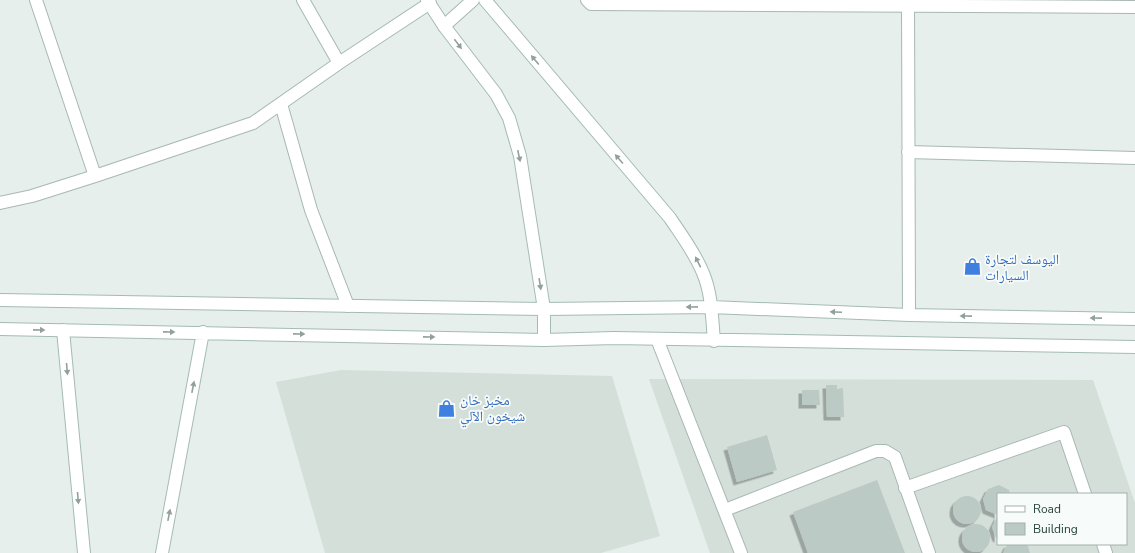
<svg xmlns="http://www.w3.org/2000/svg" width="1135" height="553" font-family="'Nunito Sans','Noto Naskh Arabic',sans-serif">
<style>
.built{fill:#d4dfda;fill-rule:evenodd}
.building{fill:#bbcac4;filter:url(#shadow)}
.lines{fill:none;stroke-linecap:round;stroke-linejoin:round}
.lane-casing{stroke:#a8b8b2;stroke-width:14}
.street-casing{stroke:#a8b8b2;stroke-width:14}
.secondary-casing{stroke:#a4bbb3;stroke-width:14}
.lane{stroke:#fff;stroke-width:12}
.street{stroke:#fff;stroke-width:12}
.secondary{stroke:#fff;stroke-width:12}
.oneway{fill:#92a09c}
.labels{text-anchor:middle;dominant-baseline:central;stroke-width:3.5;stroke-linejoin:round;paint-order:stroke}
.shop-label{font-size:14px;fill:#366cbe;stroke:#f7fbf9;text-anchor:start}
</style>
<defs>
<filter id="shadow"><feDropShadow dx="-3.5" dy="3.5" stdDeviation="0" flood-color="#0004"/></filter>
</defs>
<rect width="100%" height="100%" fill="#e6efeb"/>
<path class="built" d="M341,370L612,376L660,536L601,553H325L276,382Z
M649,379L1093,380L1135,503V553H710ZM998,494H1126V544H998Z"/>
<path class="building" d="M826,385H837V389L843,388L844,417H827Z
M802,390H819L820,405H802Z
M767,435L777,470L737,482L727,447Z
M877,480L905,553H808L793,512Z
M999,485L1009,490L1010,494H998V539L996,538L992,527L998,515L986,510L983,499L988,489Z
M953 510a14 14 0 1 1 28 0a14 14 0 1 1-28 0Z
M962 538a14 14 0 1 1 28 0a14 14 0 1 1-28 0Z
M1010,544H1023L1028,546L1030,553H1003L1007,545Z"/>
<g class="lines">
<defs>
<path id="lane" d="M657,339L741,553
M905,488L1064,432L1085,494
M725,510L876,451H885L895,457L929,553
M1103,544L1106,553"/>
<path id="street" d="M36,0L95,176
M303,0L339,63
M587,0L591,4L1135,7
M908,0L909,315
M444,26L473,0
M281,104L311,210L348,306
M908,152L1135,158
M0,203L32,196L95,176L253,123L339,63L430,3"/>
<path id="secondary" d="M427,0L444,26L496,94L509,118L520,156L544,309V340
M485,0L670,218C682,236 695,253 703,273C712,294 712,319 714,341
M0,300L544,309L711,307L909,315L1135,319
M0,329L544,340L614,338L1135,347
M63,330L84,553
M162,553L203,332"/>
</defs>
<use href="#lane" class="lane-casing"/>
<use href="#street" class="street-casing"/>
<use href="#secondary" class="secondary-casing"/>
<use href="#lane" class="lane"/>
<use href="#street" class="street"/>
<use href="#secondary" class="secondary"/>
</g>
<defs><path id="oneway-solid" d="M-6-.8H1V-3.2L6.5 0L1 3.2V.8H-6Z"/></defs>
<g class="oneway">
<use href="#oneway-solid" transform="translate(458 44) rotate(53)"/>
<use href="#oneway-solid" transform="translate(535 60) rotate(-130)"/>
<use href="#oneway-solid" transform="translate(519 156) rotate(78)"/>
<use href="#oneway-solid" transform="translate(619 159) rotate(-131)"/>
<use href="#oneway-solid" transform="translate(698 262) rotate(-116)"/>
<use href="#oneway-solid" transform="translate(540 284) rotate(81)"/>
<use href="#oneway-solid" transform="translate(692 307) rotate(179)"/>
<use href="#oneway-solid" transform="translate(836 312) rotate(-178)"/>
<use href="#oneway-solid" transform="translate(966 316) rotate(-179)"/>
<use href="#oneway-solid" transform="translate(1096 318) rotate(-179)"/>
<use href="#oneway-solid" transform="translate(39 330) rotate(1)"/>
<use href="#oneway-solid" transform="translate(169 332) rotate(1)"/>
<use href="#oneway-solid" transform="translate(299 334) rotate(1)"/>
<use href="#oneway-solid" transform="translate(429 337) rotate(1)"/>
<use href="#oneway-solid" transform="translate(67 369) rotate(85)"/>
<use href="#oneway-solid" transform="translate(193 387) rotate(-79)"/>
<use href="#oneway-solid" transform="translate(78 498) rotate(85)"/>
<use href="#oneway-solid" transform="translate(169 515) rotate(-79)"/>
</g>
<defs>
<symbol id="shop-bare" viewBox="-9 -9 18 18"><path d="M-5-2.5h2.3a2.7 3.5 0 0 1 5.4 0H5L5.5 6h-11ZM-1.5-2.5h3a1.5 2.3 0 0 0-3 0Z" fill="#3f7fe0" stroke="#f7fbf9" stroke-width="2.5" paint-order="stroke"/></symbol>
</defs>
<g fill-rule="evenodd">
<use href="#shop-bare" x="960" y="254" width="25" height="25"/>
<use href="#shop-bare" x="434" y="396" width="25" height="25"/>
</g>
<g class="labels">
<g class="shop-label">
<text x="985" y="259">اليوسف لتجارة<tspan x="985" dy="16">السيارات</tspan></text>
<text x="460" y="400">مخبز خان<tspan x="460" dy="16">شيخون الآلي</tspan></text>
</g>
</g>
<rect x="997" y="493" width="130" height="52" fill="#f7fbf9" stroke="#a3b1ad"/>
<rect x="1005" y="506" width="20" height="6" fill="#ffffff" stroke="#a3b1ad"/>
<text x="1033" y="513" font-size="12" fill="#24423a">Road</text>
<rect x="1005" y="523" width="20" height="12" fill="#bbcac4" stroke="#a3b1ad"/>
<text x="1033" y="533" font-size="12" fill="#24423a">Building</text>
</svg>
